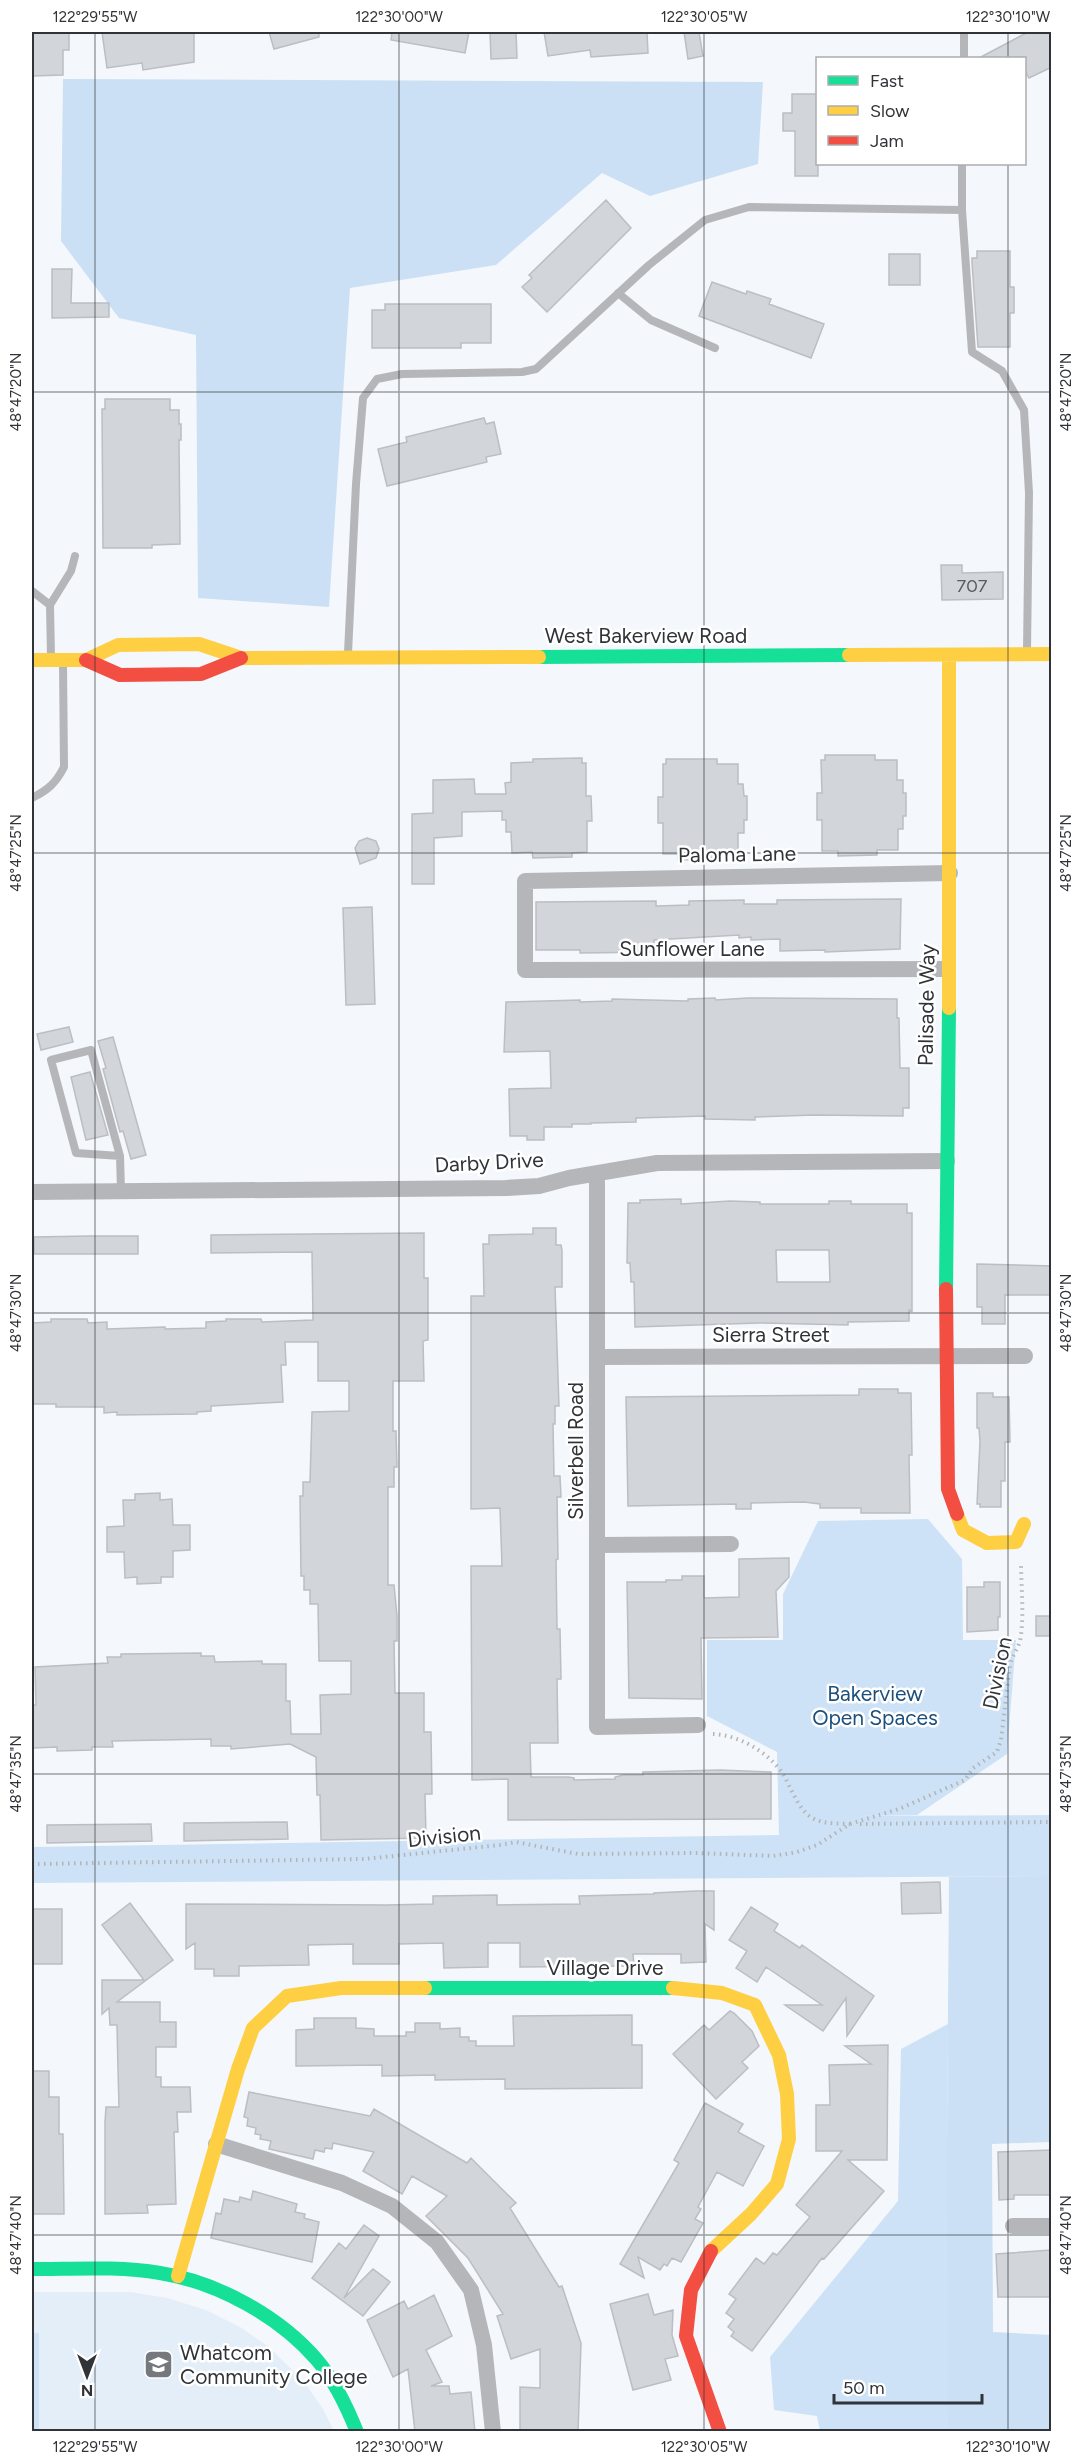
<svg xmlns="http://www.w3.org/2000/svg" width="1083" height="2463" font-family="Figtree,sans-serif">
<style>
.built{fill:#e3eef8}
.green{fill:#cde2f6}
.forest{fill:#cbe0f5}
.building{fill:#d2d5d9;stroke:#bbbec2;stroke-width:1.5;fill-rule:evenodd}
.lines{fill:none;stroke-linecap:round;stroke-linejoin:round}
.path{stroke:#b3b4b6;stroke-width:4;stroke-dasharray:1.5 4.5;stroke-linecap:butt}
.lane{stroke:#b5b6b9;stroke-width:8}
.street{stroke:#b5b6b9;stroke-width:16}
.fast{stroke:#16e098;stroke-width:14}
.slow{stroke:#ffcf43;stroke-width:14}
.jam{stroke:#f24e42;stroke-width:14}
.ticks{fill:none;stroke:#303337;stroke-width:1.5;stroke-opacity:0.45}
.labels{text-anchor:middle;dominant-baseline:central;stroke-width:5;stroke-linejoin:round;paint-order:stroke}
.number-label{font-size:18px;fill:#585c60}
.street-label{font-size:21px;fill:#303337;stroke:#fff}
.park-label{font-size:21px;fill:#1c4f7b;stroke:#fff}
.poi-label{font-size:21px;fill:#303337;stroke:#fff;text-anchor:start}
.neatline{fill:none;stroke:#303337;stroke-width:2}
.ticks-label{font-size:15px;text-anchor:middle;fill:#303337}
</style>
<rect width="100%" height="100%" fill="#f4f7fb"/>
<path class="built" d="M32,2292H130L167,2298L206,2310L240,2327L269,2347L304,2382L323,2409L334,2431L32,2432Z"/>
<path class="green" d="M928,1519L962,1559L963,1640H1016L1007,1754L917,1815L860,1816L1051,1815V1876L32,1883V1847L779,1835L777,1752L707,1716V1640H783V1594L818,1521Z
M948,2024L947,2144L994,2431H820L817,2416L774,2410L770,2357L898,2201L901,2049Z
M32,2333H39V2431H32Z"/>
<path class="forest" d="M63,79L763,82L758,164L650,196L602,173L496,265L350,288L329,607L198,598L196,335L119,318L61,241Z
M1051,1876V2142L992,2144L993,2332L1051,2335V2431H948L947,2144L949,1877Z"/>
<path class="building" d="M32,32L69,33V50H63V75L32,76Z
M102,32H194V62L143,70L142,63L107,68Z
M269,32H319V37L274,49Z
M392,32H469L465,53L391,40Z
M490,32H516L517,58L491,59Z
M544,32H647L648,53L591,57L590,50L548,56Z
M684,32H699L703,56L688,59Z
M1028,32H1052V67L1029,78L1024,69V58H979Z
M792,94H818V176H795V131H783V113H792Z
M606,200L631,228L547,312L522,287L532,278L529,275Z
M977,251H1010V287H1014V313H1010V347H978L972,263V258H977Z
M889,254H920V285H889Z
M52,269H72L71,303H109V317L52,318Z
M712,282L746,294L747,291L771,299L769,304L824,324L811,358L699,316Z
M385,304H491V343H461V348H372V310H385Z
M105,399H170V410H179V424H181V440H179L180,544L152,545V548H103L102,409H105Z
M484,418L486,424L494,422L501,454L486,457L487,462L387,486L378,449L407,442L406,437Z
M941,565H962V573L1003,572V599L942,600Z
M825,755H875V760H897V780H903V793H906V816H903V829H898V850H877V855L838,856V851H822V820H817V793H822L821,760H825Z
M582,758V763H586V796H591L592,821H587V852L572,853V857L533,858L532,852L512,853L511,832H506V820H502V811L462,812V836L434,838V884H412V814L433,813V780L474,779L475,794H506L505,783L511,782V763L533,762V759Z
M666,759H717V764H738V784H743L744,796H747V820H744V833H738V853H718V859L678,860V854H663V823H658V797H663V764H666Z
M367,838L376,841L379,849L376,858L360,864L355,848L359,841Z
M901,899L900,949L825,952V950L780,951V939L751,940V937L739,938V935L654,940V952L580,953V950H536V902L656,901V906L689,905V901L744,900V904H777V900Z
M372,907L375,1004L346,1005L343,908Z
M715,998L716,1000L748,998L897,999V1018H899L900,1068H909V1108H903V1116L814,1115L755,1117V1120L705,1119V1116L636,1118V1122L591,1123V1124H572V1127H544V1140H527V1136H510L509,1089L551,1088L550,1051L504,1052L506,1002L580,1000V1002L612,1001V999L688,1001V999Z
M69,1027L73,1042L41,1050L37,1034Z
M113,1037L146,1155L131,1159L123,1131L120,1132L103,1069L106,1068L98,1041Z
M90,1072L108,1135L86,1140L71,1077Z
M681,1199V1204L730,1201L760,1202V1204H829V1201H851V1204H907V1213H912V1311L909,1310V1321L848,1322V1325L759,1323L635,1327L634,1282H631L630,1263H627L628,1203H640V1200ZM776,1250H829L830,1282H777Z
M533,1228H556V1245H561L562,1250V1287H555L559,1406H555V1424H553L554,1476H560L561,1497H557L558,1559L556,1560L557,1629H560L561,1679H557L558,1743H530L531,1777H568L574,1778V1780L615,1779V1777L623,1775H643V1772L720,1770L771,1772V1819L508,1820V1779L472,1780L471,1566H502L500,1508L471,1509V1296H484L483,1244H489V1235L533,1234Z
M424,1233V1278H428V1340L423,1341L424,1381H393V1431H396L397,1467H394V1487H388V1585H394L397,1616V1641H394L395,1693H424V1732H431L432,1794H425L426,1838L321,1840L320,1795H317L316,1757L290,1744L231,1749V1746H211V1739L112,1741L113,1747H92V1750L57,1751V1747L33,1748L32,1705H36L35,1667L108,1663L107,1657H121V1654L201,1653V1656H214L215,1662L262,1661V1664H286V1701H290L291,1734H321L320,1695L351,1694V1661H319L318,1604H310V1590H304V1576H301L300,1496H303V1482H310L312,1412L349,1411V1381H318V1342H285L286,1365H281L283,1402L211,1406V1411L197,1412V1414L117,1415V1412L104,1413V1407H56V1404H32V1323L51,1322V1319H87L88,1323L107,1322V1329L165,1327V1329L206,1328V1322L226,1321V1319H261L262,1322L313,1320L312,1252L211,1253V1235Z
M89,1236H138V1254H34V1237Z
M977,1264L1052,1266V1295H1005V1324H982V1307H977Z
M859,1389H898V1393H911L912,1455H909L910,1513H861V1508H820V1504L804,1502L751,1503V1509H736V1504L628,1506L626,1397L859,1395Z
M977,1393H993V1397H1009L1010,1442H1005V1481H1001V1507H980V1504H977L980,1442L979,1428H977Z
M160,1493V1500L172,1499L173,1525H190V1550L173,1551V1577H161V1583L137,1584V1577L125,1578L124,1552H107V1527L124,1526L123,1500H135V1494Z
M789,1558V1577L776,1591L778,1637L701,1638L702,1699L629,1698L627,1582H666V1580H682V1576H704V1598L739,1597V1559Z
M984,1582H1000V1617H998V1630L967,1632V1587H984Z
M1036,1616H1052V1636H1036Z
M287,1822L288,1839L184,1841V1823Z
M151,1824L152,1841L47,1843V1825Z
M940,1882L941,1913L902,1914L901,1883Z
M696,1891H714V1930L705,1924L706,1962L681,1963V1954H633L634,1966L520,1967V1943H488V1967L444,1968L443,1943L399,1944V1964H353V1944L308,1945L309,1965L239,1966V1976H214V1969H195V1943L186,1949V1904L386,1905L433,1904V1896L497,1895V1905L580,1904L579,1896L654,1894V1893Z
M130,1903L173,1960L117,2002H160V2022H176V2047H156V2077H161V2087H190L191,2112H177L178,2132H174L176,2204L147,2205L148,2213L105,2214V2122L106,2107H119L118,2069L117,2025H110L109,2008L102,2014V1980H144L102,1925Z
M751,1907L778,1924L774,1931L800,1948L802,1945L874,1996L847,2036L846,1998L823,2031L785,2005H822L766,1967L757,1982L736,1968L747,1951L729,1940Z
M32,1909H62V1964H32Z
M730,2011L734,2013L752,2031L759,2046L742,2062L748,2068L716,2099L673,2054L704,2025L709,2030Z
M632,2015V2045H642V2088L505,2089V2079L435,2080V2075L382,2076V2065L296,2066V2030L314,2029V2018H356V2028L374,2029V2036H406V2032H415V2023H440V2029L460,2028V2037H469V2041H476V2046H514L513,2016Z
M888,2045L887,2160H848L884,2191L824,2259L822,2258L752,2351L731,2336L734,2332L728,2327L734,2319L726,2313L736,2299L729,2294L756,2258L764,2264L773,2253L777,2255L810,2217L796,2205L842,2151H816V2105H830L829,2065L871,2064L845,2046Z
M32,2071H49V2097H59V2134H63L64,2214H32Z
M249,2092L370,2116L374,2109L467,2163L471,2158L516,2203L510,2208L559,2287L562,2286L581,2343L578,2432H520V2387L540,2388V2349L511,2359L497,2316L503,2314L468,2258L426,2216L447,2196L412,2176L402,2194L363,2171L374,2152L333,2143L332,2149L325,2148L324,2152L315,2150L313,2159L269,2149L271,2141L260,2139L261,2135L255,2134L256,2128L247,2126L248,2118L244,2117Z
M705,2103L743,2124L738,2132L764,2146L743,2186L717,2172L698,2207L701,2209L695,2219L703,2223L681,2262L672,2258L667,2266L664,2264L660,2270L638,2257L644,2278L620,2264L679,2163L674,2160Z
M1052,2150V2195H1014V2199L999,2200L998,2152Z
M253,2191L297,2204L295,2212L305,2214L304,2218L319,2222L312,2262L211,2238L216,2213L221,2214L224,2199L239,2202L240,2197L251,2200Z
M364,2225L379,2236L344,2298L373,2269L390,2282L363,2316L312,2278L339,2243L346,2249Z
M1051,2250L1052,2297H998L996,2254Z
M648,2294L654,2315L673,2310L672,2335L678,2356L665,2359L671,2380L633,2390L610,2304Z
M434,2295L452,2336L426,2350L442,2382L431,2386H449L450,2394L471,2392L475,2432H415L408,2369L393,2377L367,2320L404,2301L408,2309Z"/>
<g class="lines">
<path class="path" d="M713,1734C739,1735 768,1752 783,1774C790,1786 796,1803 806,1813C817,1825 836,1823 850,1824
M860,1824L1052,1822
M32,1864L364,1859L500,1845L516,1842L578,1854L698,1853L773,1856L797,1852L817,1845L850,1824L899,1809L965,1780L973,1768L997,1752L1001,1740L1010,1665C1013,1653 1020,1647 1021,1635C1024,1611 1021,1586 1021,1562"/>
<path class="lane" d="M964,58V32
M962,210L972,352L1002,371L1024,410L1029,493L1027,651
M618,293L651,320L715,348
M32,591L50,605
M348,653L356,484L363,398L377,379L402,374L522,372L536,369L649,265L705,220L749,207L962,210V164
M51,657L50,605L71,571L75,556
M32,798C48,790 56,783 64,767L63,664
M120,1156L76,1153L51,1060L91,1050L120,1156L121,1191"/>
<path class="street" d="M948,969L525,970V881L950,873
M597,1174V1727L698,1725
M32,1192L506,1188L539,1186L569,1178L657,1163L947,1161
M597,1357L1025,1356
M598,1545L731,1544
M216,2144L342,2183L392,2206L437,2242L471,2290L484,2345L493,2432
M1013,2226H1052"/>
<path class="fast" d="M539,657L849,655
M946,1289L949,1008
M425,1988H673
M32,2269C74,2269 118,2266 160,2273C217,2282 279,2316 317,2360C335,2381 347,2407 357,2432"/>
<path class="slow" d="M849,655L1052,654
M32,660H86L118,645L199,644L241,658L539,657
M949,1008V655
M957,1514L963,1530L987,1543L1016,1542L1024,1524
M673,1988L722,1993L755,2005L779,2055L787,2094L789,2139L777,2184L751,2214L711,2251
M178,2276L238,2069L253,2028L287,1996L341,1988H425"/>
<path class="jam" d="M86,660L120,675L201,674L241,658
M946,1289L948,1489L957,1514
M711,2251L691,2290L686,2336L720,2432"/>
</g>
<path class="ticks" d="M95,32V2432M399,32V2432M704,32V2432M1008,32V58M1008,164V2432M32,392H1052M32,853H1052M32,1313H1052M32,1774H1052M32,2235H1052"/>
<defs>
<symbol id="university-square" viewBox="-11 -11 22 22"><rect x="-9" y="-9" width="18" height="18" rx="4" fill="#75787c" stroke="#fff"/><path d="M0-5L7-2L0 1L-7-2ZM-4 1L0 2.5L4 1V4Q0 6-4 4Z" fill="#fff"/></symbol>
</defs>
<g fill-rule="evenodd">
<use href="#university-square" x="142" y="2348" width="33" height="33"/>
</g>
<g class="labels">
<g class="number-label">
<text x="972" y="586">707</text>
</g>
<g class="street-label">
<text x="646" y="635">West Bakerview Road</text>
<text transform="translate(737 854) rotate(-1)">Paloma Lane</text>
<text x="692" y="948">Sunflower Lane</text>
<text transform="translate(926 1005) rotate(-89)">Palisade Way</text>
<text transform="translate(489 1162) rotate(-3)">Darby Drive</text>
<text x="771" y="1334">Sierra Street</text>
<text transform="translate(575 1451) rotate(-90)">Silverbell Road</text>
<text transform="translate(997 1673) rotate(-78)">Division</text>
<text transform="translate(444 1836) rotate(-6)">Division</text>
<text x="605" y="1967">Village Drive</text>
</g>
<g class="park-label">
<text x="875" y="1693">Bakerview<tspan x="875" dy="24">Open Spaces</tspan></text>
</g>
<g class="poi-label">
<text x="180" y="2352">Whatcom<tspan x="180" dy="24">Community College</tspan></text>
</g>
</g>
<rect width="1083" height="2463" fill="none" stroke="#ffffff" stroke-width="66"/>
<rect x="816" y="57" width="210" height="108" fill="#ffffff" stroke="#acadaf" stroke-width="1.5"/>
<rect x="828" y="76" width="30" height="9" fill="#16e098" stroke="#acadaf" stroke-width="1.5"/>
<text x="870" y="87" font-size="18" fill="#303337">Fast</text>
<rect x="828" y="106" width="30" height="9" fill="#ffcf43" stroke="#acadaf" stroke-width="1.5"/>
<text x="870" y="117" font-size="18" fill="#303337">Slow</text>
<rect x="828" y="136" width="30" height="9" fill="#f24e42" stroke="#acadaf" stroke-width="1.5"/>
<text x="870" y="147" font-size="18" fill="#303337">Jam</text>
<g transform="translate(87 2376) rotate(180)" stroke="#ffffff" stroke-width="4.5" paint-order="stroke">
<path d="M0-4.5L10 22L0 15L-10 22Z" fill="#303337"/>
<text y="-9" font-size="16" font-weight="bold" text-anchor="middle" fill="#303337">N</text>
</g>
<path d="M834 2394v9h148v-9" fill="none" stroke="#303337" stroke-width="3"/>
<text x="843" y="2394" font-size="18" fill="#303337" stroke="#ffffff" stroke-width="4.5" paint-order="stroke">50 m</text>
<rect x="33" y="33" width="1017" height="2397" class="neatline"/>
<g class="ticks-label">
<text x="95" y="22">122°29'55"W</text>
<text x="399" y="22">122°30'00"W</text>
<text x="704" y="22">122°30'05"W</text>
<text x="1008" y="22">122°30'10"W</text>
<text transform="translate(1066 392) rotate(-90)" y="5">48°47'20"N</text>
<text transform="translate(16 392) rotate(-90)" y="5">48°47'20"N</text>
<text transform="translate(16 853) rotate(-90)" y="5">48°47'25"N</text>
<text transform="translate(1066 853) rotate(-90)" y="5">48°47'25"N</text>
<text transform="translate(16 1313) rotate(-90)" y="5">48°47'30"N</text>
<text transform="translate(1066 1313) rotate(-90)" y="5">48°47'30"N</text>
<text transform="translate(1066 1774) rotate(-90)" y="5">48°47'35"N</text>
<text transform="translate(16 1774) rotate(-90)" y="5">48°47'35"N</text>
<text transform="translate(16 2235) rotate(-90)" y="5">48°47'40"N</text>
<text transform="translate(1066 2235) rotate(-90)" y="5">48°47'40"N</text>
<text x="95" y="2452">122°29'55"W</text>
<text x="399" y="2452">122°30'00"W</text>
<text x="704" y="2452">122°30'05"W</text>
<text x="1008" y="2452">122°30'10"W</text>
</g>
</svg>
